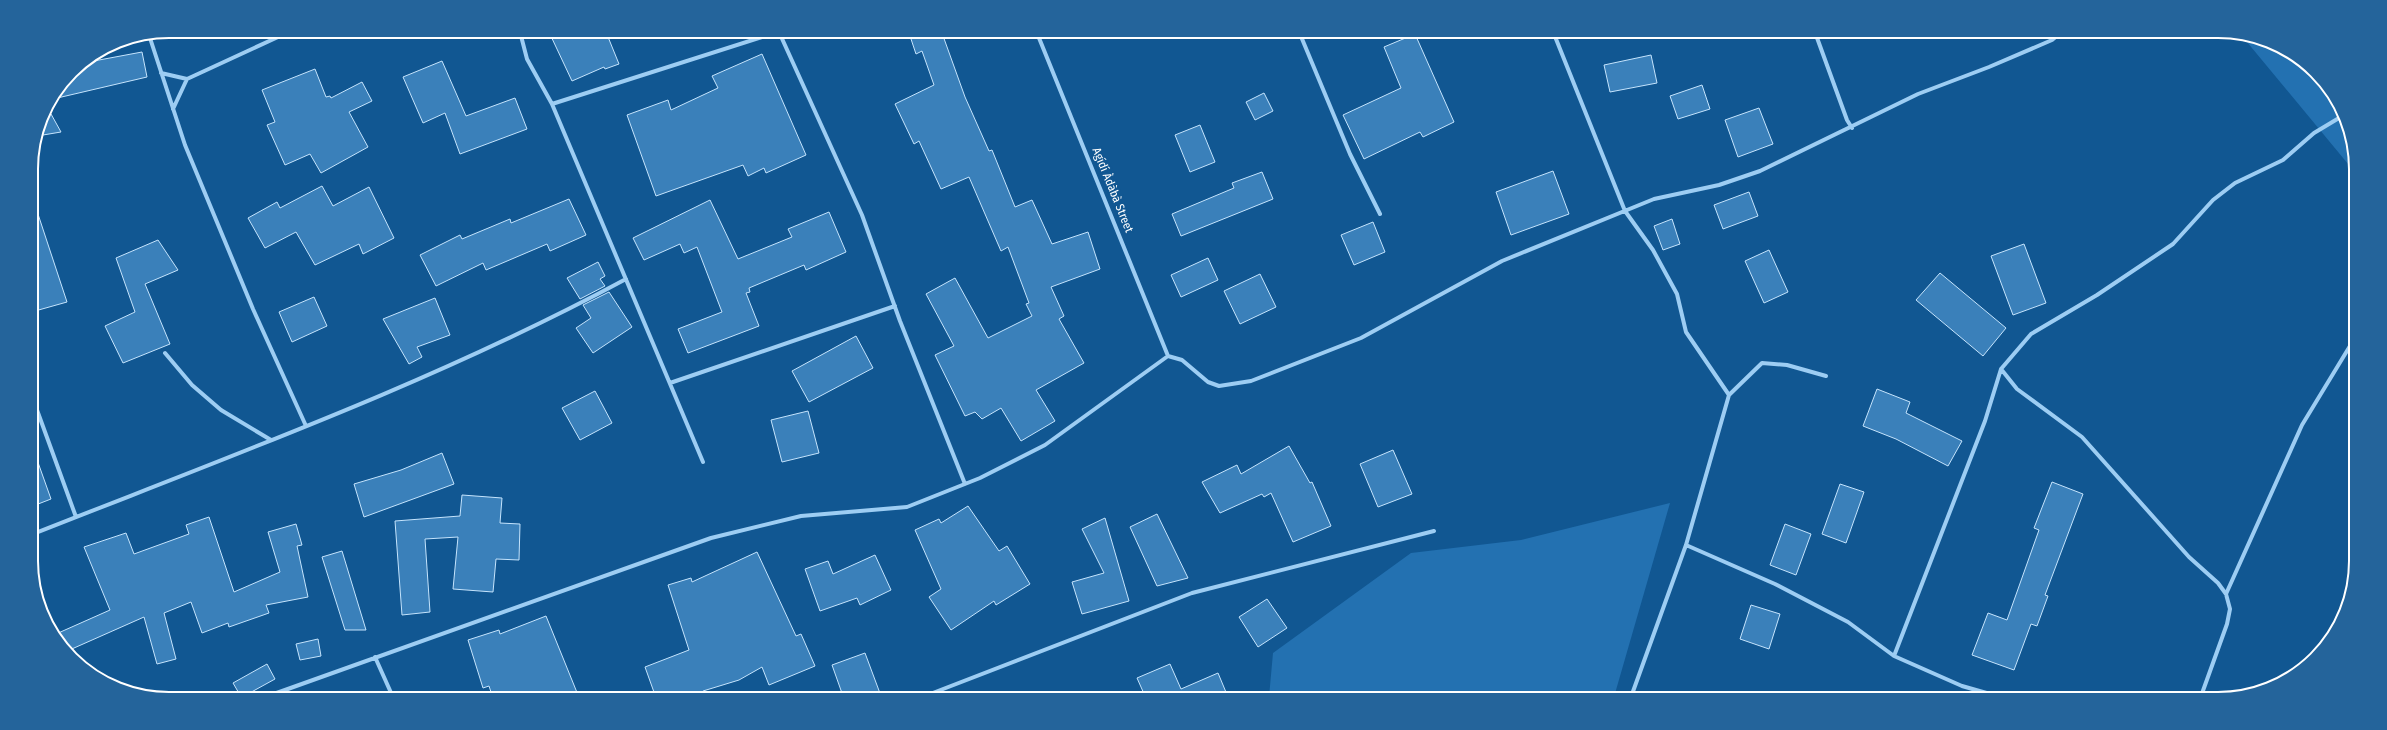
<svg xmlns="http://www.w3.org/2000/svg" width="2387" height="730" font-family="'Fira Sans Condensed',sans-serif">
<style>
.green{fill:#2371b1}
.building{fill:#3a80ba;stroke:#c5e4fd}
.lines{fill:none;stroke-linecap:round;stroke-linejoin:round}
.minor{stroke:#9dcdf3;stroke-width:4}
.labels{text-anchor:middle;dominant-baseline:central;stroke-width:4;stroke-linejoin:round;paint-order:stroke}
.street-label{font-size:12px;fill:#fff;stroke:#115792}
.rim{fill:none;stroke:#fff;stroke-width:2}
</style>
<rect width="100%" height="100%" fill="#115792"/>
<path class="green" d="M2242,36H2254L2316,72L2342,108L2353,142V170Z
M1670,503L1614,697H1269L1273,653L1411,553L1521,540Z"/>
<path class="building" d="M549,32H606L619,64L605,69L604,67L572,81Z
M909,33H942L965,97L989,151L992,150L1015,207L1032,200L1052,244L1088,232L1100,269L1051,287L1064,316L1059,319L1084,363L1036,390L1055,421L1021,441L1001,408L982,419L975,412L965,416L935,355L954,346L926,294L955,278L988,338L1032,316L1026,304L1029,303L1008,247L1001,251L969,177L941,189L919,141L914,144L895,104L934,85L922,51L916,54Z
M1415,34L1454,122L1423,137L1420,132L1364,159L1343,115L1401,88L1384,47Z
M142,52L147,77L53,99L72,71L83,63Z
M762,54L806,155L766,173L764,168L748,176L743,165L656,196L627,115L668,100L671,110L718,88L712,76Z
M1651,55L1657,83L1610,92L1604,65Z
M442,61L466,116L515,98L527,129L460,154L445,113L423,123L403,77Z
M315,69L326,97L330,96L331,98L362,82L372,101L349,112L368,147L321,173L310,154L285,165L267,125L275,122L262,90Z
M1702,85L1710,109L1678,119L1670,96Z
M1264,93L1273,111L1255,120L1246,102Z
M1759,108L1773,144L1738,157L1725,120Z
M51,114L61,132L37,136L41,117Z
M1200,125L1215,162L1190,172L1175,135Z
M1553,171L1569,214L1511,235L1496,192Z
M1262,172L1273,199L1181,236L1172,214L1234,188L1232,183Z
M322,186L333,206L369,187L394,238L363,254L359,244L315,265L296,232L265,248L248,218L277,202L280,208Z
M1749,192L1758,216L1723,229L1714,205Z
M569,199L586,235L550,251L547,244L486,270L483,263L436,286L420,255L460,235L462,239L510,219L511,223Z
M710,200L738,259L792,237L788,229L829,212L846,252L806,270L804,265L749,288L750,292L746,293L759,326L688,353L678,329L722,312L697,247L684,253L680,244L644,260L633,238Z
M32,205H35L67,302L35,311L32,303Z
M1672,219L1680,244L1663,250L1654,226Z
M1373,222L1385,252L1354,265L1341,235Z
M158,240L178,270L145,284L170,344L123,363L105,326L135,312L116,258Z
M2024,244L2046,303L2013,315L1991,256Z
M1769,250L1788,292L1764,303L1745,261Z
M1208,258L1218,280L1181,297L1171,275Z
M598,262L605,276L600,279L605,286L580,299L567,278Z
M1940,273L2006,328L1983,356L1916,300Z
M1260,274L1276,307L1240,324L1224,291Z
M609,292L632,327L593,353L576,328L591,318L583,305Z
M314,297L327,326L292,342L279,312Z
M435,298L450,335L417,347L422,357L409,364L383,319Z
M856,336L873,368L809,402L792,371Z
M1877,389L1910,402L1906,413L1962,441L1948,466L1896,439L1863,426Z
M595,391L612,423L580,440L562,408Z
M808,411L819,453L782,462L771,420Z
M1289,446L1310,483L1312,482L1331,526L1293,542L1271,493L1264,497L1262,494L1220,513L1202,482L1237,465L1241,474Z
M1393,450L1412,494L1378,507L1360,464Z
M442,453L454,484L364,517L354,484L401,470Z
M35,454L51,499L33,506V455Z
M2052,482L2083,494L2045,595L2048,596L2037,626L2031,624L2014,670L1972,655L1988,613L2007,620L2039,530L2034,528Z
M1840,484L1864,492L1846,543L1822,534Z
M462,495L502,498L500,523L520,524L519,560L496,559L493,592L453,589L458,537L425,539L430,612L402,615L395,521L460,516Z
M968,506L999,551L1007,546L1030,584L996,605L994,601L951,630L929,597L941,589L915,530L939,519L941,523Z
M1157,514L1188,578L1157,586L1130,527Z
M209,517L234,592L280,572L268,532L296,524L302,545L297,546L308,597L266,605L269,613L229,627L228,623L202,633L191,602L164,613L176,659L157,664L144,617L65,652L56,634L110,610L84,547L126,533L134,554L189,534L186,525Z
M1105,518L1129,601L1082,614L1072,582L1104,573L1082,529Z
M1785,524L1811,534L1796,575L1770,565Z
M342,551L366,630H345L322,557Z
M757,552L796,636L801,634L815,666L769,685L762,667L739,680L703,691L705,696L655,695L645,667L689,650L668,585L691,578L692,582Z
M875,555L891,590L860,605L857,598L820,611L805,569L828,561L833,574Z
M1267,599L1287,628L1258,647L1239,617Z
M1751,605L1780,614L1769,649L1740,639Z
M546,616L578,695H492L489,686L483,688L468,640L499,630L500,634Z
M318,639L321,656L300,660L296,644Z
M865,653L881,696H843L832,665Z
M267,664L275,679L246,695H240L233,683Z
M1170,664L1181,689L1218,673L1228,697L1145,696L1137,678Z"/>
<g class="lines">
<path class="minor" d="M520,32L527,59L552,104L703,462
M779,32L862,215L900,321L965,484
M1037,33L1168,356
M1300,34L1350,154L1380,214
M1554,34L1625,211L1653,250L1677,294L1686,332L1729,395
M149,35L185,145L253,309L306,426
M1816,35L1847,120L1852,128
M161,73L187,79
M552,104L778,32
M173,109L187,79L278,37L298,31
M165,353L192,385L221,410L271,440
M2001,369L2031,334L2097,295L2173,244L2213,200L2235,183L2283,160L2314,133L2344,115
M670,383L895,306
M33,399L76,517
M33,534C233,455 437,381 626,279
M1686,545L1775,584L1848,622L1894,656L1962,686L2004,698
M2226,594L2302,425L2353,341
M1894,656L1985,421L2001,369L2017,389L2082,437L2189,557L2218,583L2226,594L2230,609L2227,624L2200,699
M375,657L392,695
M271,695L711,538L801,516L907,507L980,478L1045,445L1168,356L1182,360L1208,382L1219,386L1251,381L1361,338L1502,261L1654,199L1719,185L1760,171L1918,94L1989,67L2052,40L2058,35
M925,696L1192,593L1434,531
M1631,697L1686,545L1729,395L1762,363L1787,365L1826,376"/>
</g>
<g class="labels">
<g class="street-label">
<text transform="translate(1113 190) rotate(68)">Agídí Àdàbà Street</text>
</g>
</g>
<path d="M0 0H2387V730H0ZM169 38H2218A131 131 0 0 1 2349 169V561A131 131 0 0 1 2218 692H169A131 131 0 0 1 38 561V169A131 131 0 0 1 169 38Z" fill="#24649b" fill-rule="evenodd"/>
<path class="rim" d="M169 38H2218A131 131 0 0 1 2349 169V561A131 131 0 0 1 2218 692H169A131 131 0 0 1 38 561V169A131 131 0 0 1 169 38Z"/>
</svg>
